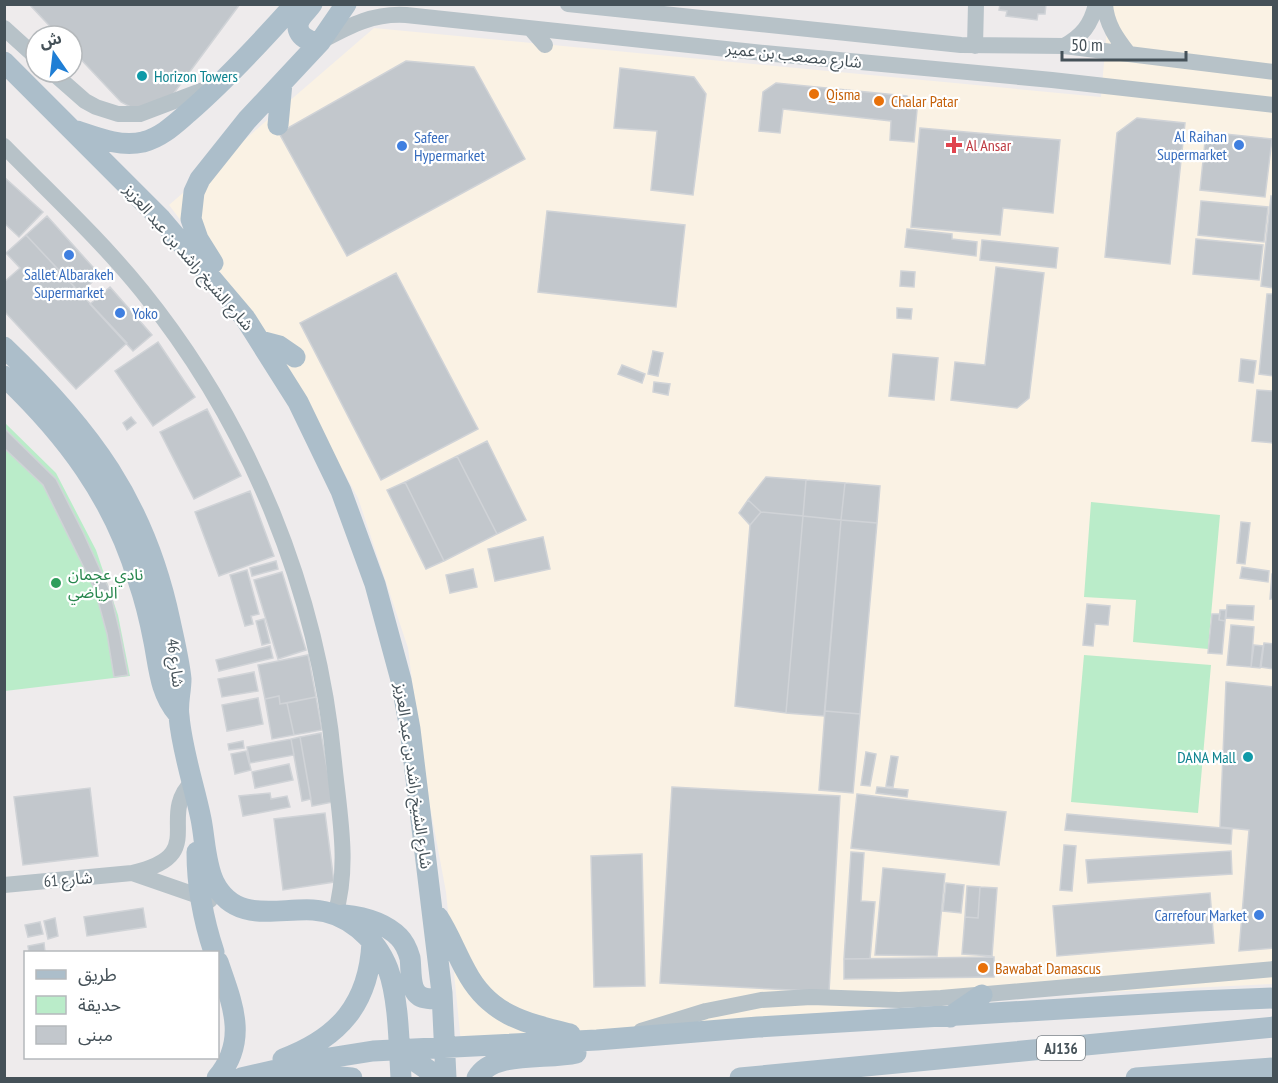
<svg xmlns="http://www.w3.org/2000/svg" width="1278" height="1083" font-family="'PT Sans Narrow','Noto Sans Arabic',sans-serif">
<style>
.commercial{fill:#faf2e4}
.green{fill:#baecc9}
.building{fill:#c2c7cc;stroke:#d0d3d7;stroke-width:1.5}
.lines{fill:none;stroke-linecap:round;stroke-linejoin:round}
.minor{stroke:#b7c2c8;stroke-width:16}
.major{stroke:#acbeca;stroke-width:21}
.culture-dot{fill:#0f9aa8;stroke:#fff;stroke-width:2}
.food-dot{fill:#e8710a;stroke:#fff;stroke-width:2}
.health-dot{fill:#e0444e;stroke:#fff;stroke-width:2}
.shop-dot{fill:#3f7fe0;stroke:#fff;stroke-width:2}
.leisure-dot{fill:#2e9e5b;stroke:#fff;stroke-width:2}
.labels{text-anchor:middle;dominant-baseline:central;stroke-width:4.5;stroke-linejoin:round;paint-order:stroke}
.shield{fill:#fff;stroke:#7d858a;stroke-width:1.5}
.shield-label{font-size:15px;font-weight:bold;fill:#455158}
.street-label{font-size:16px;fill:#455158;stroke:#fff}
.culture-label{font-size:16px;fill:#0d838f;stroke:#fff;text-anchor:start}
.food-label{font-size:16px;fill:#c56008;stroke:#fff;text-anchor:start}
.shop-label{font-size:16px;fill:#366cbe;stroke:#fff;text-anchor:end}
.health-label{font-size:16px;fill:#be3a42;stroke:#fff;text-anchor:start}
.leisure-label{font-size:16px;fill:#27864d;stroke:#fff;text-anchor:start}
</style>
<rect width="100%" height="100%" fill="#eeebec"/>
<path class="commercial" d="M1109,5H1273V984L1023,996L461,1043L446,892L423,769L408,648L358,498L268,335L169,205L374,28L1101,97Z"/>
<path class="green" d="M4,422L56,473L96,550L118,615L130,676L5,691Z
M1091,502L1220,515L1208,649L1133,642L1136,600L1084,597Z
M1084,655L1211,665L1198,813L1071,802Z"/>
<path class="building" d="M29,4H240L168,101L138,111L121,102L72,50V36H59Z
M1000,4H1046L1045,14H1038L1037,20L1006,16L1007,11L999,10Z
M406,61L474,67L525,159L347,256L279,133Z
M620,68L694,77L706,94L693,195L651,190L657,131L614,128Z
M776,83L907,96L917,110L914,142L890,140L891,121L783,109L780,133L759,131L763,92Z
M1137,118L1185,123L1170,264L1105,257L1117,133Z
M920,128L1060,140L1053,213L1003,208L1000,235L911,227Z
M1206,132L1272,139L1265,197L1200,190Z
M4,177L43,212L19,237L4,223Z
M1271,196L1274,197V288L1261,286Z
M1201,201L1268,207L1264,242L1198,235Z
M547,211L685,225L676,307L538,292Z
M47,216L100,275L80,293L26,235Z
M907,229L952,234V239L977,242L976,256L905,247Z
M26,235L127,343L76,389L4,311V282L20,268L6,253Z
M1196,239L1263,245L1259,280L1193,274Z
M982,240L1058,248L1056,268L980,260Z
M996,267L1044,273L1029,398L1017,408L951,400L955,362L985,365Z
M901,271L915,272L914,287L900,286Z
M396,273L478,429L381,480L300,323Z
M110,287L152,335L133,351L90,304Z
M1267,294H1274V376L1259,374Z
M897,308L912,309L911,319L897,318Z
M158,342L195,397L153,426L115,371Z
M653,351L663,353L658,376L648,374Z
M893,354L938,358L934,400L889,396Z
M1241,359L1256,361L1253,383L1239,381Z
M622,365L645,374L642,383L618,374Z
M654,382L670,384L668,395L653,392Z
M1257,390L1274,391V443L1252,441Z
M207,409L241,476L194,499L160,432Z
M131,417L136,423L127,430L123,423Z
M4,428L56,479L83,532L110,591L120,633L128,675L114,677L107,634L95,590L43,485L4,448Z
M487,441L526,520L497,534L457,456Z
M457,456L497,534L444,561L405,482Z
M766,477L806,480L803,516L761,512L748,500Z
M806,480L845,483L841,520L803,516Z
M405,482L444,561L426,569L387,490Z
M845,483L880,486L877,523L841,520Z
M250,491L274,556L219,576L195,512Z
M748,500L761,512L750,525L739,513Z
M761,512L803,516L786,713L735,706L750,525Z
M803,516L841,520L824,716L786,713Z
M841,520L877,523L860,714L825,711Z
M1241,522L1250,523L1245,564L1237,563Z
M543,537L550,569L495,581L488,549Z
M276,561L278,569L252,576L250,568Z
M1242,567L1269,571L1268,582L1240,578Z
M473,569L477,587L450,593L446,575Z
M247,570L259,614L251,616L253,624L245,626L230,575Z
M282,572L306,650L278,659L254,580Z
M1272,574H1274V599H1270Z
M1087,604L1110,606L1108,625L1095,624L1093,646L1083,645Z
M1227,605L1254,606L1253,620L1226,618Z
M1220,610H1226L1225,621L1219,620Z
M1212,614H1220L1219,620L1225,621L1222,654L1208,653Z
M264,619L270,643L262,645L256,621Z
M1231,625L1254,627L1251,667L1227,665Z
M1264,643L1274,644V669L1261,667Z
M1254,645L1263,646L1260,668L1251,667Z
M270,646L273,658L219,671L216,660Z
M308,655L316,697L280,704L279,696L265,699L258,665Z
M254,672L258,691L222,697L218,679Z
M1226,682L1274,687V948L1239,951L1249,830L1220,827Z
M279,696L280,704L287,703L294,735L272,739L265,699Z
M316,697L322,730L294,735L287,703Z
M258,698L263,724L227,731L222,705Z
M825,711L860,714L853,793L819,790Z
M321,733L333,802L312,806L300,737Z
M300,737L311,799L302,801L291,739Z
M291,739L294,755L250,763L247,747Z
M243,741L244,748L229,750L228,744Z
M246,751L251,770L235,774L231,754Z
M866,752L876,754L870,786L861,785Z
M891,756L898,757L893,787L886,786Z
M289,764L293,780L255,788L252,772Z
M672,787L840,796L829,992L660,983Z
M877,787L908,790L907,797L876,793Z
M90,788L98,856L23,865L14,797Z
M270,793L271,799L287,796L290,807L243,816L239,796Z
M857,794L1006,812L999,865L851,848Z
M325,813L334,882L283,890L274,819Z
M1067,814L1232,829L1231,844L1065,830Z
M1064,845L1076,846L1072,891L1060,890Z
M1231,851L1232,874L1088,883L1086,860Z
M851,852L864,853L861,901L875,902L870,959H844Z
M642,854L645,986L594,987L591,856Z
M883,868L945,874L937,956L875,955Z
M946,883L964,885L961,913L943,911Z
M967,886L980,887L978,918L965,917Z
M980,887L997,888L992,956L962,954L965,917L978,918Z
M1210,893L1214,943L1057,956L1053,906Z
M143,908L146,927L87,936L84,917Z
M55,918L58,936L48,939L44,921Z
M40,922L43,934L28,937L25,925Z
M44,943L45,952H29L28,946Z
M994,957V977L844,979V959Z"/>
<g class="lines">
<path class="minor" d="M568,4L961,45L1064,46L1274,72
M1105,4C1106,24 1117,39 1128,53
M4,28L36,57
M531,29L545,45
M323,40C351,25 374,13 406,15L764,53L1052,80L1274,105
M975,46L976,4
M1064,46C1082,36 1091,25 1096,4
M52,72L85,101L96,107L118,114H140L214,86
M4,146C51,194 100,239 142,291C250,425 318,591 334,762C339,813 350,865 335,915
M132,873L210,900
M4,885L132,873C211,855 155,818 193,781
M641,1031L706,1011L761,1000L811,997L899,1000L941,998L1274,969"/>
<path class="major" d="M312,4C308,10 302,14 299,21C294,34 308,43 320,42
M4,62L161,219L245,318L298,402L341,491L375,584L401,680L410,729L442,993L446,1078
M278,125L282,83
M77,131C98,138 120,147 143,142C162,137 175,124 189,112C227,79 261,42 295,4
M213,263L198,239L191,219L194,192L200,179L247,120L320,42L346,4
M260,341L279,346L295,357
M4,347C90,429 145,502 170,621C174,640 179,660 181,679C181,692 177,704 179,716C182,751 194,785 201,819C205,839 205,863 214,882C235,924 276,908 313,910C347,912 376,938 388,969C399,999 399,1046 401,1078
M4,376C66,435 113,497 138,580C145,600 150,621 154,642C159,668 160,693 178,714
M197,852C197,888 203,919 214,952
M344,915C364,917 385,923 399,937C405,943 408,951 410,958C412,971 408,995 425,998C432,1000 437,998 442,993
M438,917C449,934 456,953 466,971C489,1015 525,1023 570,1034
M950,1017L982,995
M399,1050L428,1070L436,1078
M283,1059C339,1038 369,1004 372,942
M217,1078C249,1040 232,1003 218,962
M241,1078L329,1058L373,1051L597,1040L758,1027L1197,1001L1274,998
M305,1078L329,1076L352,1078
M477,1078C493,1050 547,1060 576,1053
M740,1078L1274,1027
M1136,1078L1274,1068"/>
</g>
<g class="culture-dot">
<circle cx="142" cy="76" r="6"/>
<circle cx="1248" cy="757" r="6"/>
</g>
<g class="food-dot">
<circle cx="814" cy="94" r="6"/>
<circle cx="879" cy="101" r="6"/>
<circle cx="983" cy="968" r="6"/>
</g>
<path class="health-dot" d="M951 136h6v6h6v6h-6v6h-6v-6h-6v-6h6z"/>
<g class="shop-dot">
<circle cx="1239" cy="145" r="6"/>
<circle cx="402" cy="146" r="6"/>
<circle cx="69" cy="255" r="6"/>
<circle cx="120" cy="313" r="6"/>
<circle cx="1259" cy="915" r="6"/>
</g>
<circle class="leisure-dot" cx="56" cy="583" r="6"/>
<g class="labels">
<rect class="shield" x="1037" y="1036" width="48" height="24" rx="4.5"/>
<g class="shield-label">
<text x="1061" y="1048">AJ136</text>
</g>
<g class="street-label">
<text transform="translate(794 55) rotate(6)">شارع مصعب بن عمير</text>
<text transform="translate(189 257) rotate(49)">شارع الشيخ راشد بن عبد العزيز</text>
<text transform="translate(176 663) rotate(83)">شارع 46</text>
<text transform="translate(414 776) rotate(82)">شارع الشيخ راشد بن عبد العزيز</text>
<text transform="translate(68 879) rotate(-5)">شارع 61</text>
</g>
<g class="culture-label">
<text x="154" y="76">Horizon Towers</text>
<text x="1236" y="757" text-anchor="end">DANA Mall</text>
</g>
<g class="food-label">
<text x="826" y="94">Qisma</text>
<text x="891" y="101">Chalar Patar</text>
<text x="995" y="968">Bawabat Damascus</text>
</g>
<g class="shop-label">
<text x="1227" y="136">Al Raihan<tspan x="1227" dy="18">Supermarket</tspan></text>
<text x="414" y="137" text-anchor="start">Safeer<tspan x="414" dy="18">Hypermarket</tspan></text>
<text x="69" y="274" text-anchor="middle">Sallet Albarakeh<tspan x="69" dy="18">Supermarket</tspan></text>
<text x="132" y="313" text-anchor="start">Yoko</text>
<text x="1247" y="915">Carrefour Market</text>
</g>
<g class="health-label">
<text x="966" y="145">Al Ansar</text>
</g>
<g class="leisure-label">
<text x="68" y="574">نادي عجمان<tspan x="68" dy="18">الرياضي</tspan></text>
</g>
</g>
<rect width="1278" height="1083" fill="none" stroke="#455158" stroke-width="12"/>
<rect x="24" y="951" width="195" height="108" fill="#ffffff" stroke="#b5b9bc" stroke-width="1.5"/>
<rect x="36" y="970" width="30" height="9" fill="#acbeca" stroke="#b5b9bc" stroke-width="1.5"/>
<text x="78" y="981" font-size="18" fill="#455158">طريق</text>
<rect x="36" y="996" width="30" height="18" fill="#baecc9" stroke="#b5b9bc" stroke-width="1.5"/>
<text x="78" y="1011" font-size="18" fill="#455158">حديقة</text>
<rect x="36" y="1026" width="30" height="18" fill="#c2c7cc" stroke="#b5b9bc" stroke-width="1.5"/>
<text x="78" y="1041" font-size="18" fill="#455158">مبنى</text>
<g transform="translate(54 54) rotate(346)"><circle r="28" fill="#ffffff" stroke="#b5b9bc" stroke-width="1.5"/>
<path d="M0-4.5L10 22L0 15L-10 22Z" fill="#1f7ed5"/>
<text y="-9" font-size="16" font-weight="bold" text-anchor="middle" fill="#455158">ش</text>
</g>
<path d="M1062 51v9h124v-9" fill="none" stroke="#455158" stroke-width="3"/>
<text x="1071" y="51" font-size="18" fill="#455158" stroke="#ffffff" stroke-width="4.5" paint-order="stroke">50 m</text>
</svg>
